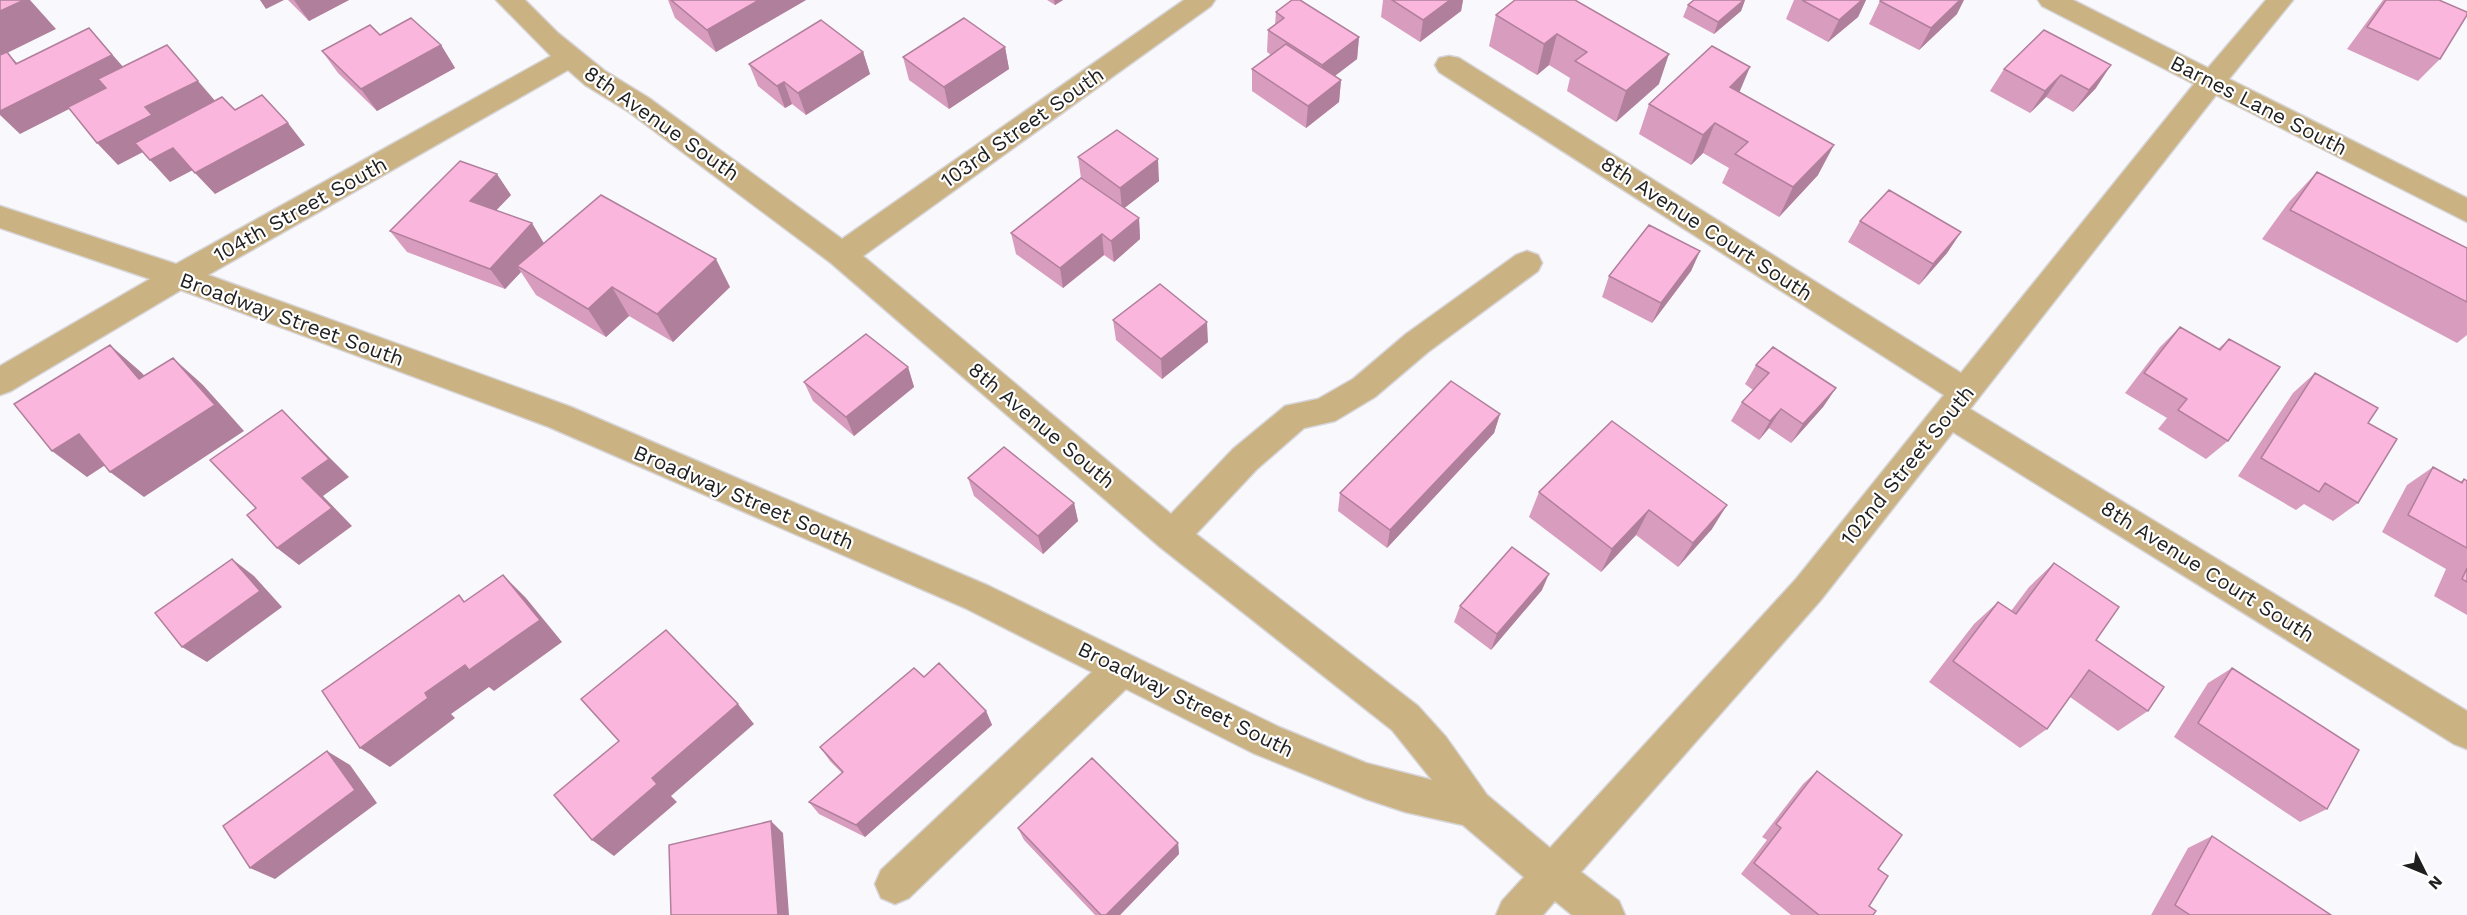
<svg xmlns="http://www.w3.org/2000/svg" width="2467" height="915" font-family="'Work Sans',sans-serif">
<style>
.lines{fill:none;stroke-linecap:round;stroke-linejoin:round}
.minor-casing{stroke:#d6d5d9;stroke-width:3}
.minor{fill:#cbb282;fill-rule:evenodd}
.wall{fill:#d89dbe}
.shaded-wall{fill:#b07f9b}
.building{fill:#fbb6dd;stroke:#b07f9b;stroke-width:1.5}
.labels{text-anchor:middle;dominant-baseline:central;stroke-width:4.5;stroke-linejoin:round;paint-order:stroke}
.street-label{font-size:21px;fill:#1f1f20;stroke:#fff}
</style>
<rect width="100%" height="100%" fill="#f9f8fc"/>
<g class="lines">
<defs>
<path id="minor" d="M496,0H525L558,33L605,71L649,98L842,239L1184,0H1215L1211,6L863,256L1171,514L1233,449L1285,406L1318,399L1353,379L1406,334L1516,255L1527,251L1538,255L1542,263L1538,271L1428,352L1375,397L1335,421L1304,428L1257,469L1196,534L1418,706L1446,737L1487,795L1550,848L1796,579L1944,395L1439,72L1435,65L1439,58L1449,56L1459,58L1961,373L2194,84L2042,6L2038,0H2073L2208,68L2266,0H2293L2229,79L2467,198V222L2216,95L1970,409L2467,711V749L2454,744L1953,432L1820,601L1581,872L1619,901L1625,915H1572L1555,901L1543,915H1496L1502,901L1524,877L1463,825L1405,812L1366,799L1253,753L1126,689L909,898L895,904L881,898L875,884L881,870L1092,672L965,608L549,427L181,290L11,391L0,395V366L150,279L0,228V206L176,264L551,56ZM568,70L585,85L629,112L831,263L1160,547L1392,730L1432,780L1366,763L1279,727L989,586L571,407L208,275Z"/>
</defs>
<use href="#minor" class="minor-casing"/>
<use href="#minor" class="minor"/>
</g>
<path class="wall" d="M288,0H349L309,21Z
M668,0H806L716,52L675,18Z
M1047,0H1063L1055,5Z
M1383,0H1463L1461,11L1420,42L1381,17Z
M1515,0L1659,84L1616,122L1567,91L1570,78L1549,65L1537,75L1489,46L1496,15Z
M1745,0L1741,11L1714,34L1683,17L1688,5Z
M1794,0H1866L1858,17L1828,42L1786,19Z
M2383,0H2439L2440,59L2418,81L2347,49Z
M1880,1L1957,14L1919,50L1869,24Z
M1276,12L1359,37L1357,59L1335,76L1341,80L1339,102L1306,128L1252,91V69L1271,55L1267,52L1268,30L1275,25Z
M2044,30L2096,88L2073,112L2046,97L2030,113L1990,91L2004,69Z
M380,35L441,45L455,68L377,111L338,73L322,51Z
M1005,47L1009,69L949,109L909,80L903,57Z
M863,52L870,74L806,115L792,104L785,108L758,86L749,64Z
M1740,92L1818,175L1779,217L1722,183L1729,168L1703,153L1691,165L1639,134L1649,104Z
M1078,157L1159,181L1124,208L1139,218L1140,239L1114,262L1104,255L1063,288L1016,254L1011,233L1081,178Z
M2317,172L2467,248V335L2457,343L2262,239L2289,202Z
M511,195L496,210L544,243L730,287L673,342L629,316L606,337L536,295L521,272L505,289L407,252L390,231Z
M1860,221L1961,232L1947,253L1919,285L1848,242Z
M1700,251L1691,271L1652,323L1602,297L1609,276Z
M1113,320L1208,342L1162,379L1116,340Z
M2180,327L2218,349L2229,339L2228,441L2206,459L2158,429L2167,418L2125,393L2160,347Z
M1756,365L1836,388L1823,407L1791,443L1769,428L1759,440L1731,421L1742,402L1753,390L1745,384Z
M908,367L914,387L854,436L813,401L804,382Z
M2315,373L2368,423L2358,503L2333,521L2304,504L2296,510L2238,476L2293,393Z
M1500,414L1494,433L1387,548L1338,511L1340,493Z
M1612,421L1712,529L1678,567L1636,535L1601,572L1529,517L1539,492Z
M2433,467L2460,482L2464,479L2467,481V615L2434,596L2446,569L2382,532L2407,485Z
M968,478L1074,503L1078,521L1043,554L974,496Z
M2054,563L2096,640L2148,711L2118,731L2070,697L2047,729L2020,748L1929,682L1974,624L1998,602L2011,611L2029,587Z
M1542,590L1491,650L1454,622L1460,606Z
M2232,668L2327,809L2300,822L2174,737L2208,683Z
M924,677L986,711L992,725L865,837L819,814L809,802L842,773L830,761L820,747Z
M1817,771L1878,869L1869,906L1873,915H1791L1741,874L1767,840L1762,837L1803,784Z
M1018,828L1178,843L1179,854L1120,915H1095L1024,840Z
M2212,836L2331,915H2151L2188,848Z"/>
<path class="shaded-wall" d="M24,0H30L56,29L7,53L28,74L0,56V11Z
M260,0H284L266,9Z
M294,0H349L309,21Z
M759,0H806L716,52L707,30Z
M1054,0H1063L1055,5Z
M1450,0H1463L1461,11L1420,42L1423,20Z
M1745,0L1741,11L1714,34L1718,22Z
M1862,0H1866L1858,17L1828,42L1839,20Z
M1960,0H1964L1957,14L1919,50L1931,28Z
M89,28L132,77L20,134L0,115V110Z
M1557,34L1549,65L1537,75L1544,44Z
M1359,37L1357,59L1320,87L1322,65Z
M441,45L455,68L377,111L361,89Z
M1005,47L1009,69L949,109L944,87Z
M863,52L870,74L806,115L798,93Z
M1669,54L1659,84L1616,122L1626,91Z
M2111,65L2096,88L2073,112L2089,90Z
M1750,67L1737,98L1730,87Z
M2061,75L2046,97L2030,113L2045,91Z
M1341,80L1339,102L1306,128L1308,106Z
M198,81L217,103L172,137L118,165L97,143L145,107Z
M784,82L792,104L785,108L777,86Z
M288,123L305,145L215,194L195,173Z
M1715,123L1703,153L1691,165L1703,135Z
M1834,145L1818,175L1779,217L1793,187Z
M173,148L193,170L170,182L150,160Z
M1158,159L1159,181L1122,210L1120,188Z
M497,174L511,195L485,222L470,201Z
M1139,218L1140,239L1114,262L1111,241Z
M532,223L545,245L517,266L521,272L505,289L490,269Z
M1961,232L1947,253L1919,285L1933,264Z
M1102,234L1104,255L1063,288L1060,268Z
M1700,251L1691,271L1652,323L1661,303Z
M716,259L730,287L673,342L657,314Z
M612,287L629,316L606,337L588,309Z
M1207,322L1208,342L1162,379L1161,359Z
M110,345L142,373L171,406L139,379Z
M173,358L203,385L244,431L144,497L110,472Z
M908,367L914,387L854,436L846,417Z
M1836,388L1823,407L1791,443L1803,424Z
M1781,409L1769,428L1759,440L1770,421Z
M282,410L349,477L323,496L352,526L299,565L277,548L302,478Z
M1500,414L1494,433L1387,548L1390,530Z
M79,434L113,460L87,477L52,451Z
M1074,503L1078,521L1043,554L1038,536Z
M1727,505L1712,529L1678,567L1693,543Z
M1649,510L1636,535L1601,572L1612,549Z
M232,559L254,576L282,607L207,662L182,647Z
M1549,574L1542,590L1491,650L1497,634Z
M503,575L526,598L562,642L494,691L489,687L451,714L455,718L390,767L360,748L425,693Z
M738,704L754,724L671,796L677,802L614,856L592,840L652,778Z
M986,711L992,725L865,837L856,825Z
M327,751L350,765L377,803L275,879L250,868Z
M771,821L783,833L789,915H778Z
M1178,843L1179,854L1120,915H1106Z"/>
<path class="building" d="M0,0H24L0,11Z
M671,0H759L707,30Z
M1292,0H1300L1359,37L1322,65L1268,30L1284,18L1276,12Z
M1392,0H1450L1423,20Z
M1515,0H1575L1669,54L1626,91L1575,61L1587,52L1557,34L1544,44L1496,15Z
M1694,0H1744L1718,22L1688,5Z
M1802,0H1862L1839,20Z
M1881,0H1960L1931,28L1880,1Z
M2386,0H2439L2467,12V15L2440,59L2367,27Z
M411,18L441,45L361,89L322,51L370,25L380,35Z
M964,18L1005,47L944,87L903,57Z
M821,20L863,52L798,93L784,82L777,86L749,64Z
M89,28L112,55L0,111V55L7,52L16,64Z
M2044,30L2111,65L2089,90L2061,75L2045,91L2004,69Z
M1286,44L1341,80L1308,106L1252,69Z
M167,45L198,81L145,107L152,115L97,143L68,107L106,88L98,79Z
M1712,46L1750,67L1730,87L1834,145L1793,187L1735,154L1748,142L1715,123L1703,135L1649,104Z
M262,95L288,123L195,173L173,148L150,160L135,143L222,97L235,110Z
M1117,130L1158,159L1120,188L1078,157Z
M460,161L497,174L470,201L532,223L490,269L390,231Z
M2317,172L2467,248V302L2290,210Z
M1081,178L1139,218L1111,241L1102,234L1060,268L1011,233Z
M1889,190L1961,232L1933,264L1860,221Z
M601,195L716,259L657,314L612,287L588,309L517,266Z
M1649,225L1700,251L1661,303L1609,276Z
M1160,284L1207,322L1161,359L1113,320Z
M2180,327L2220,350L2229,339L2280,367L2228,441L2178,410L2187,399L2144,373Z
M866,334L908,367L846,417L804,382Z
M110,345L139,379L173,358L215,405L110,472L79,434L52,451L14,404Z
M1773,347L1836,388L1803,424L1781,409L1770,421L1742,402L1769,373L1756,365Z
M2315,373L2378,408L2368,423L2397,439L2358,503L2325,483L2319,492L2261,458Z
M1451,381L1500,414L1390,530L1340,493Z
M282,410L329,459L302,478L332,508L277,548L247,515L256,508L210,460Z
M1612,421L1727,505L1693,543L1649,510L1612,549L1539,492Z
M1004,447L1074,503L1038,536L968,478Z
M2433,467L2462,483L2464,479L2467,481V548L2408,515Z
M1512,547L1549,574L1497,634L1460,606Z
M232,559L260,591L182,647L155,613Z
M2054,563L2119,607L2096,640L2164,687L2148,711L2089,670L2047,729L1953,661L1998,602L2016,614Z
M2467,568V582L2462,579Z
M503,575L540,620L469,670L465,665L425,693L428,698L360,748L322,691L459,595L464,602Z
M666,630L738,704L652,778L657,784L592,840L554,795L619,741L581,699Z
M939,663L986,711L856,825L809,802L843,772L820,747L914,668L924,677Z
M2232,668L2359,750L2327,809L2198,723Z
M327,751L355,790L250,868L223,826Z
M1092,758L1178,843L1106,915H1101L1018,828Z
M1817,771L1902,835L1878,869L1888,876L1869,906L1876,911L1873,915H1819L1754,863L1781,828L1776,824Z
M771,821L778,915H671L669,845Z
M2212,836L2331,915H2190L2175,905Z"/>
<g class="labels">
<g class="street-label">
<text transform="translate(2259 105) rotate(27)">Barnes Lane South</text>
<text transform="translate(662 123) rotate(35)">8th Avenue South</text>
<text transform="translate(1022 127) rotate(-35)">103rd Street South</text>
<text transform="translate(300 209) rotate(-29)">104th Street South</text>
<text transform="translate(1707 228) rotate(33)">8th Avenue Court South</text>
<text transform="translate(292 319) rotate(20)">Broadway Street South</text>
<text transform="translate(1042 425) rotate(40)">8th Avenue South</text>
<text transform="translate(1907 465) rotate(-51)">102nd Street South</text>
<text transform="translate(744 497) rotate(23)">Broadway Street South</text>
<text transform="translate(2208 571) rotate(32)">8th Avenue Court South</text>
<text transform="translate(1186 699) rotate(26)">Broadway Street South</text>
</g>
</g>
<g transform="translate(2425 873) rotate(133)" stroke="#ffffff" stroke-width="4.5" paint-order="stroke">
<path d="M0-4.5L10 22L0 15L-10 22Z" fill="#1f1f20"/>
<text y="-9" font-size="16" font-weight="bold" text-anchor="middle" fill="#1f1f20">N</text>
</g>
</svg>
